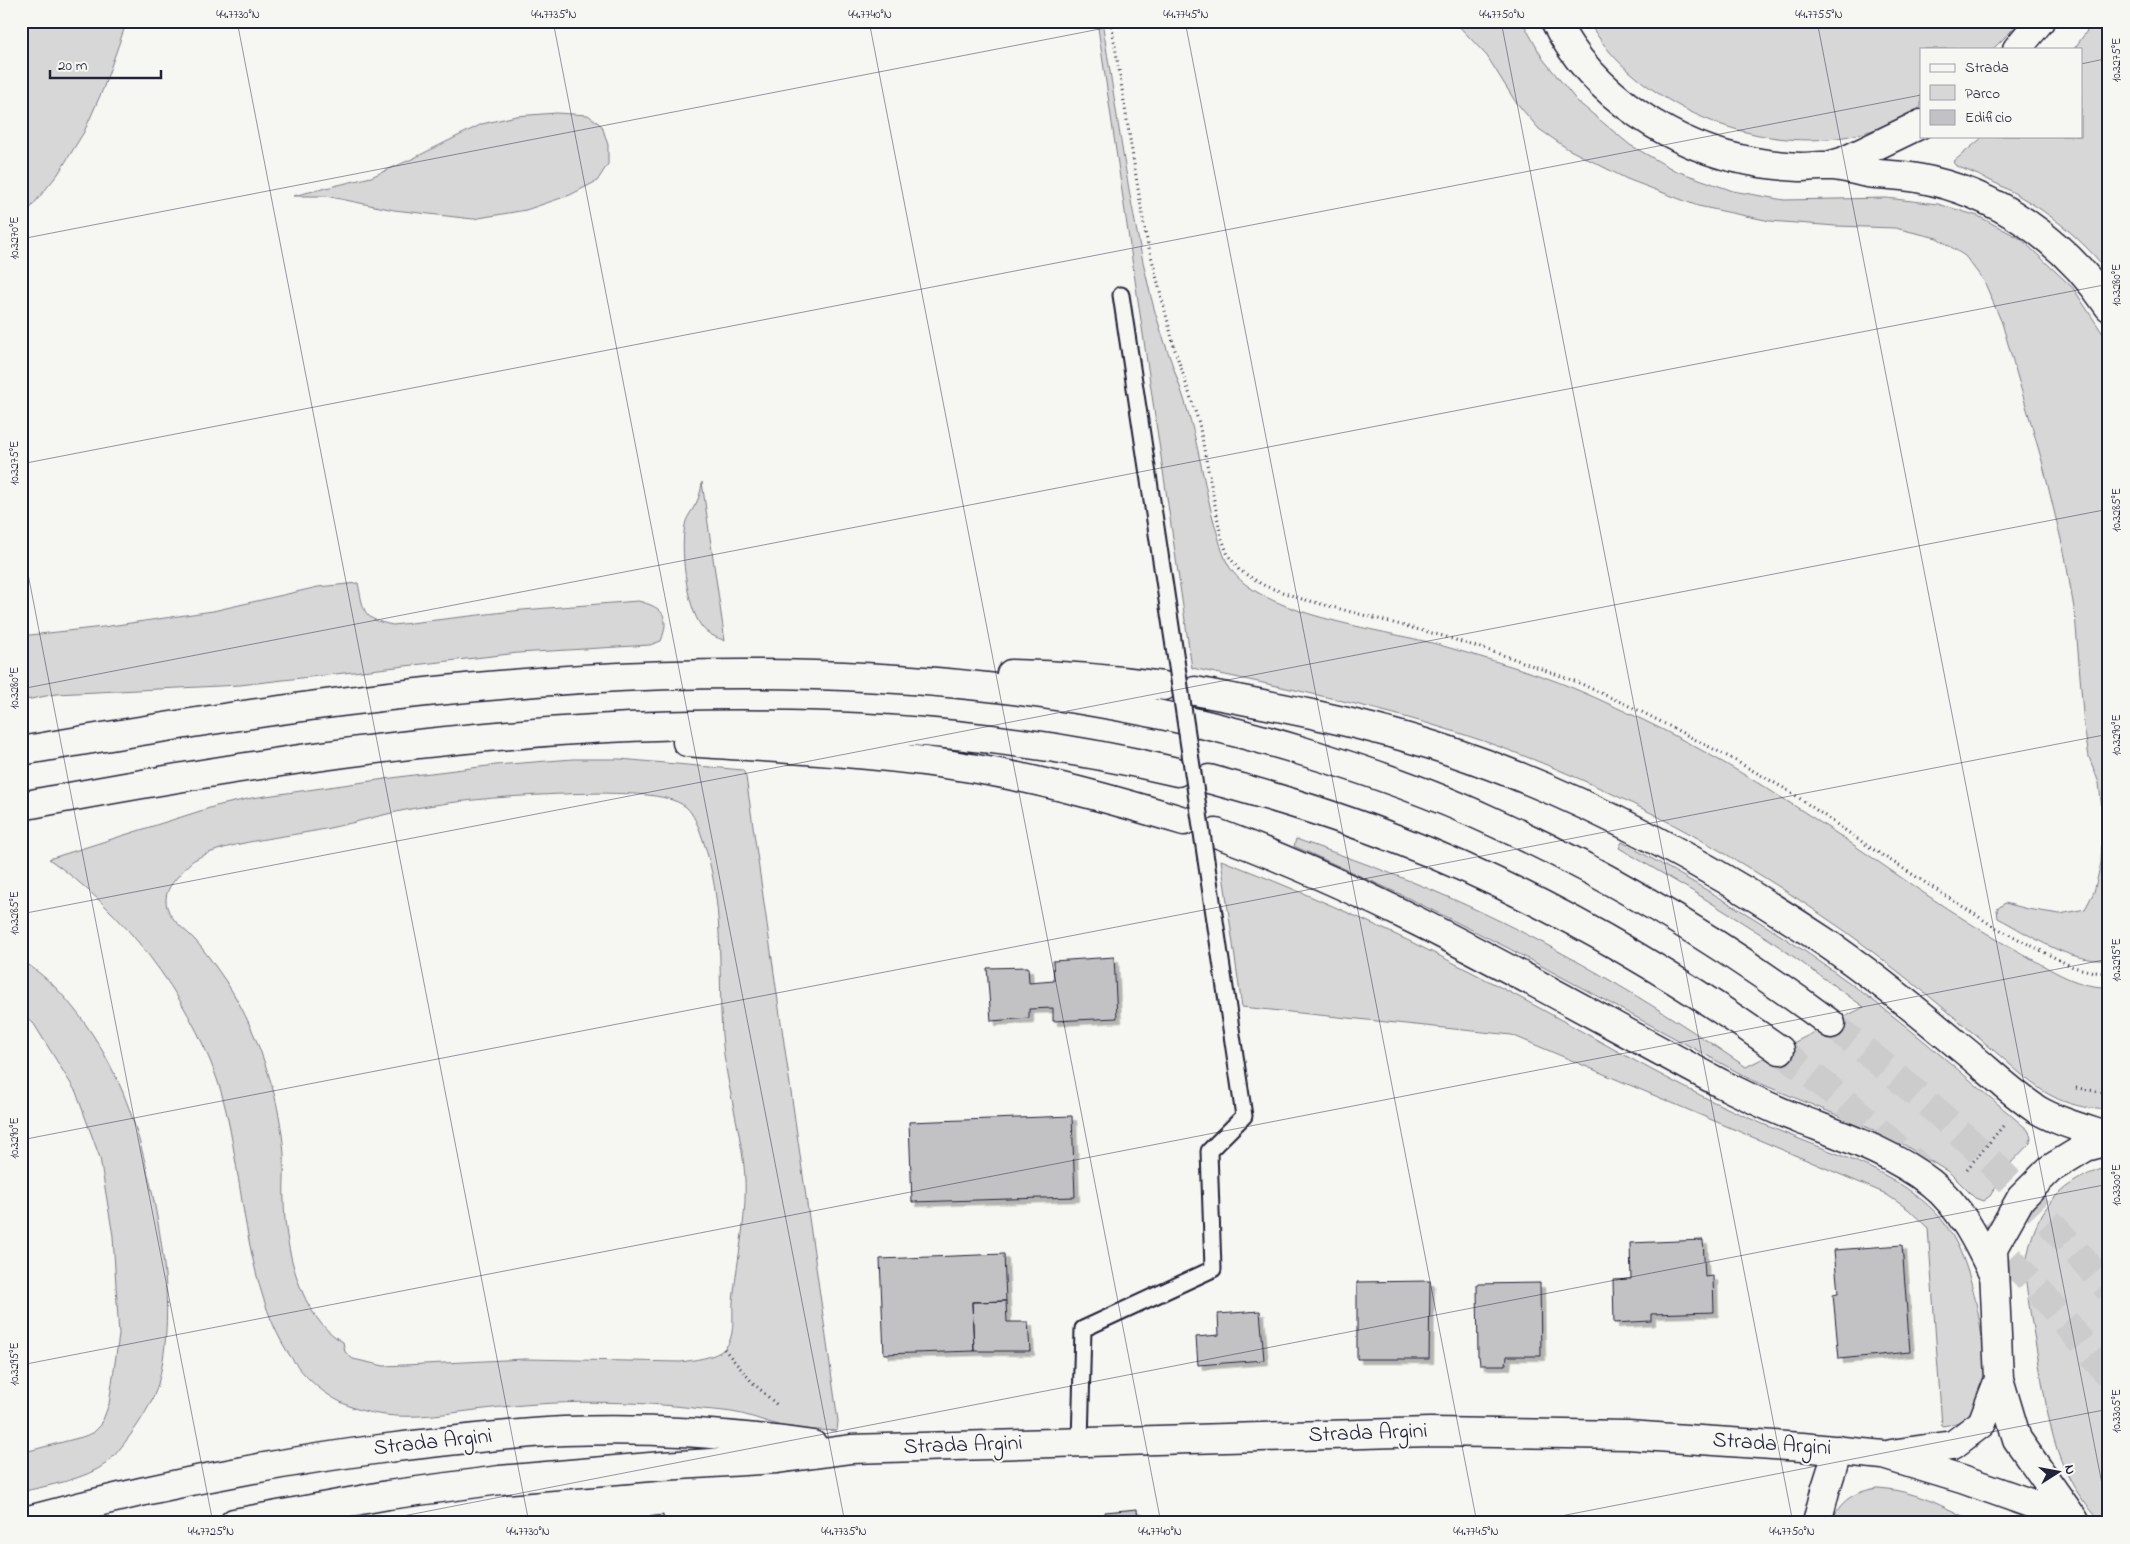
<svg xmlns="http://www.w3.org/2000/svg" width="2130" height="1544" font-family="'Indie Flower',sans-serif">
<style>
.green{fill:#d7d7d7;stroke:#7c7c89;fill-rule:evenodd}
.building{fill:#c2c2c4;stroke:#22223b;filter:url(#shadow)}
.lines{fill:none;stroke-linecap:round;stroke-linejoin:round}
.highway-tunnel{stroke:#cccccd;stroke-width:28;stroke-dasharray:28 14;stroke-linecap:butt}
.lane-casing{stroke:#22223b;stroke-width:19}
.street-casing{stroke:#22223b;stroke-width:31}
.secondary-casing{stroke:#22223b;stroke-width:31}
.highway-casing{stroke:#22223b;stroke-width:31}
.path{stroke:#22223b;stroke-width:3;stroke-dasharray:1 4;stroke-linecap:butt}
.lane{stroke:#f6f6f2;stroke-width:15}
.street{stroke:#f6f6f2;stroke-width:28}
.secondary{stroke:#f6f6f2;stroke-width:28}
.highway{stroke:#f6f6f2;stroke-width:28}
.lane-bridge-casing{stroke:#22223b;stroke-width:19;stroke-linecap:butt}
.lane-bridge{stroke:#f6f6f2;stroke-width:15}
.ticks{fill:none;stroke:#22223b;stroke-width:1;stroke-opacity:0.45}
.labels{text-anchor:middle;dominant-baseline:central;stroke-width:4;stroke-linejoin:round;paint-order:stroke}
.street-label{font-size:22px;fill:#22223b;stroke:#f6f6f2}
.neatline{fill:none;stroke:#22223b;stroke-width:2}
.ticks-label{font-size:12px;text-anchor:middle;fill:#22223b}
</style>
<defs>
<filter id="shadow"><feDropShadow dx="4.5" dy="4.5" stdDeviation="0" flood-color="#0004"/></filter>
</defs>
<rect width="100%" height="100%" fill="#f6f6f2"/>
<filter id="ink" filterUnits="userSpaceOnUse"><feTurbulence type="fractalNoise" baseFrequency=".02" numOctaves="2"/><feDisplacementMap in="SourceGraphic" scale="10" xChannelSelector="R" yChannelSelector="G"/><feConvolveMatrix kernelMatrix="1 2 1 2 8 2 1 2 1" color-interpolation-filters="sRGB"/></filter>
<g filter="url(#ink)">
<path class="green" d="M21,21H127L103,89L84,132L58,174L28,211L21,217Z
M1097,21H1102C1117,113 1129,206 1151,297C1163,345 1184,390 1195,438C1203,471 1208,504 1218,536C1221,548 1225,562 1233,572C1268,617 1388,630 1443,646C1477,656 1513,666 1547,678C1578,689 1609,704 1639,718C1700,747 1758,782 1815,819C1887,866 1954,918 2030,958C2055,972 2079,988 2109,987V1110C2091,1109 2074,1106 2058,1099C2033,1088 2013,1066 1992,1049C1960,1022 1929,995 1896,970C1874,953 1852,935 1829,920C1716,842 1591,775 1459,733C1372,705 1282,687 1192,668Z
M1454,21H1522L1543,59L1577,101L1630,145L1674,170L1733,191L1784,200L1886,198L1938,204L1978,216L2021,239L2073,288L2109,343V960C2069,963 2032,936 1998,918L1997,909L2005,903L2028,909L2060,914L2085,909L2094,892L2101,863L2103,818L2099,783L2089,757L2084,726L2075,614L2065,556L2042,461L2002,323L1984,281L1965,256L1937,238L1895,228L1836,226L1770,221L1698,206L1627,179L1568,149L1539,129L1515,101L1487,56Z
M1588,21H2012L2017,25L1993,49H1921V107C1831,167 1706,139 1629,71C1612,57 1599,39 1588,21Z
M2094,21H2109V273C2069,222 2016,189 1956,166L1953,162L1984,136H2081V49H2074Z
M556,113L588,115L602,126L608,145V164L597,181L570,195L526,210L473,219L394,210L326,196H293L371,177L412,159L482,124L516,116Z
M702,482L725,641C716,637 707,634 702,627C686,607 679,545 686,521C688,516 691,512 694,507C699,499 701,491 702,482Z
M358,583C364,612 362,619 393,625L522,610L638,601C662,607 671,615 661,641L650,645L518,653L240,685L56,694L21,701V636L103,627L213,611L318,587Z
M573,759H620L743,770L746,777L838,1421L837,1431C822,1430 806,1430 791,1428C774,1425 758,1418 742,1414C729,1411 715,1410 702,1409C630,1400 556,1400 484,1409C441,1414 397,1423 354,1408C235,1363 252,1179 217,1079C187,993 123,911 49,859L216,806L252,798L406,776L496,765ZM601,793C623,794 667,792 686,807C693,813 699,827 702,837C725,901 718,969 722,1035C725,1080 739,1122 744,1166C749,1213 737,1256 733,1302C732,1316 736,1338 724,1349C715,1358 693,1360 681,1362L525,1359L384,1366L353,1359L345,1352L343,1342C300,1318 285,1248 284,1202C283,1186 285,1170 284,1154C282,1124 275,1092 265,1064C254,1031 239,999 218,970C211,960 203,949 195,940C185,929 171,921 167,907C164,897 168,888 174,881C180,874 187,865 194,860C227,841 287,837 325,829C359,822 393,811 428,806C485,797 543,794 601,793Z
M1296,839C1347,857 1398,875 1448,897C1553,943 1651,1002 1746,1067L1864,1007L1770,940L1694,892L1619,848L1622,842C1692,881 1763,921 1829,968C1899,1017 1963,1074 2028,1130L2031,1137L2030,1143L2009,1165L1990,1196L1983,1201L1975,1198L1950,1173L1893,1138L1754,1081L1508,948L1402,895L1294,846Z
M1221,860C1322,899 1421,944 1517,996C1583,1031 1648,1070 1716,1103C1746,1117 1776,1130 1807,1142C1853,1160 1900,1176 1935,1212C1970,1248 1980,1315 1985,1364C1987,1381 1979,1405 1966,1417C1960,1423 1950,1425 1942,1426L1928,1228L1908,1209L1884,1193L1512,1035L1242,1007Z
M21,959C33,968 45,977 56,988C77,1010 96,1037 110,1065C130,1102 140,1142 150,1182C164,1248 175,1318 158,1384C153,1402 140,1422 129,1437C122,1446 115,1456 107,1463C84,1480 49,1485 21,1492V1453L82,1437L93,1433L101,1425L109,1404L119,1335L113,1236L100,1158L76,1092L34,1024L21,1012Z
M2109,1167V1523H2103C2055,1477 2050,1426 2039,1364C2034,1334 2028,1304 2025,1274C2030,1219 2053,1182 2109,1167Z
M1878,1488C1916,1491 1943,1506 1976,1523H1832C1838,1500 1857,1491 1878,1488Z"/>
<path class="building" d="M1114,957L1117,1018L1053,1021V1008L1029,1009V1018L991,1021L987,968L1028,967L1029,983L1054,981L1053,961Z
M1072,1116L1075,1197L912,1202L909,1122Z
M1703,1240L1705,1277L1713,1276L1714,1312L1651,1314V1321L1614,1323L1613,1280L1631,1279L1630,1243Z
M1902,1245L1910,1352L1839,1359L1833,1294L1838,1293L1834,1250Z
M1004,1254L1006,1301L972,1302L974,1351L884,1354L880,1259Z
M1430,1281L1429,1359H1357V1282Z
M1540,1283L1541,1356H1507L1506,1365H1480L1479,1356H1478L1477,1284Z
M1006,1301L1007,1322H1028L1030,1351H974L972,1302Z
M1260,1311L1264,1360L1198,1365L1196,1337L1219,1335L1218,1314Z
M1137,1509L1138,1523H1106L1105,1512Z
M663,1515L664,1523H606V1522Z"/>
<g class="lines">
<path class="highway-tunnel" d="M1831,1024C1933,1102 2026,1191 2109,1290
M1780,1050L1847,1103L1920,1168
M1981,1228L2042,1294L2109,1375"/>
<defs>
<path id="lane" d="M1121,295L1176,660
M1080,1442L1083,1329L1213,1269L1209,1151L1244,1116L1206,860"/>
<path id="street" d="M1817,1523L1825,1491L1838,1450"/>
<path id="secondary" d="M1555,21C1592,95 1675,149 1755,162C1770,165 1785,166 1800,167C1812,167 1823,165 1834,166C1846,167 1857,171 1868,173C1884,175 1901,175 1917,178C1996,192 2065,241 2109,307
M2017,49L2040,21
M1828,166L1842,162L1921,124
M1891,1454L1953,1445L1982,1423L1999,1379
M2075,1521L2017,1439L1999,1379L1993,1248L2021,1198L2050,1169L2086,1147L2109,1141
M21,1522C141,1489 264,1464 388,1448C446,1441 505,1434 564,1431C647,1428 731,1433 813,1445
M234,1523L388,1495L500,1480L662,1466L777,1459L851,1449L1430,1432L1628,1435L1802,1447L1883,1455L1962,1479L2072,1518"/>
<path id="highway" d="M1011,674C1063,675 1113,679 1164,686
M1195,691C1280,707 1366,723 1447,750C1582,795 1707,863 1825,942C1872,974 1916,1010 1960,1047C1985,1067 2009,1091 2036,1109C2058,1122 2085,1129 2109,1137
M687,742C781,749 877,752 971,768C1043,780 1114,800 1184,821
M21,751C447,677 881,623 1302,751C1365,770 1429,792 1489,820C1611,875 1725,945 1831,1024
M1209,779C1272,796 1335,815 1396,839C1533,892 1660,965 1780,1050
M21,806C397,735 799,682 1177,772
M1216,833C1393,898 1554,995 1720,1083C1746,1096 1772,1109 1799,1119C1845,1137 1891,1152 1931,1183C1961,1207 1978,1242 1994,1276"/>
</defs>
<use href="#lane" class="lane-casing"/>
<use href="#street" class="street-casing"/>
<use href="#secondary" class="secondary-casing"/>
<use href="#highway" class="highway-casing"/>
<path class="path" d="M1111,21L1145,232L1175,350L1199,423L1221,536L1228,555L1239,570L1265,586L1302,599L1443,636L1512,658L1577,682L1640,711L1727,756L1789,791L1868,846L1993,926L2073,967L2094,972L2109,973
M2076,1088L2109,1093
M1967,1169L2003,1126
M724,1349L752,1382L777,1405"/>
<use href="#lane" class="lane"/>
<use href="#street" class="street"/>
<use href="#secondary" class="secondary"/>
<use href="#highway" class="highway"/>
<defs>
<path id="lane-bridge" d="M1176,660L1206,860"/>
</defs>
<use href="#lane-bridge" class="lane-bridge-casing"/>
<use href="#lane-bridge" class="lane-bridge"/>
</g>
</g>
<path class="ticks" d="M237,21L529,1523M553,21L845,1523M869,21L1161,1523M1185,21L1477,1523M1501,21L1793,1523M1817,21L2109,1520M2081,64L2109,58M21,239L1141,21M21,464L1921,95M21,538L213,1523M21,689L2109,284M21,914L2109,509M21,1140L2109,734M21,1365L2109,959M367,1523L2109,1184M1525,1523L2109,1409"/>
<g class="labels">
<g class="street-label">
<text transform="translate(1368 1434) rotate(-2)">Strada Argini</text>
<text transform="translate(433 1443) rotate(-6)">Strada Argini</text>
<text transform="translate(1772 1445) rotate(4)">Strada Argini</text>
<text transform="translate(963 1446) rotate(-2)">Strada Argini</text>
</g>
</g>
<rect width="2130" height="1544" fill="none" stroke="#f6f6f2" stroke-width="55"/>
<rect x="1920" y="48" width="162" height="90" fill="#f6f6f2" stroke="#a1a1a9"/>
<rect x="1930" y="64" width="25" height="8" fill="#f6f6f2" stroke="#a1a1a9"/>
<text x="1965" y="72" font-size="15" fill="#22223b">Strada</text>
<rect x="1930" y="85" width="25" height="15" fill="#d7d7d7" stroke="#a1a1a9"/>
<text x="1965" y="98" font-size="15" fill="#22223b">Parco</text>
<rect x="1930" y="110" width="25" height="15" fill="#c2c2c4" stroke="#a1a1a9"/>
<text x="1965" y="122" font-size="15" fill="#22223b">Edificio</text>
<g transform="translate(2058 1472) rotate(79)" stroke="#f6f6f2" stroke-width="4" paint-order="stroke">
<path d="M0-4L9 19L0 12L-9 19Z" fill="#22223b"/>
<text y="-8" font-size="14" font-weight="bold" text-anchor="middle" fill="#22223b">N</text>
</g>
<path d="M50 70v8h111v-8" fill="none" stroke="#22223b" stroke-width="2.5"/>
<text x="58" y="70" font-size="15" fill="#22223b" stroke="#f6f6f2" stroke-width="4" paint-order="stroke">20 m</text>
<rect x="28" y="28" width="2074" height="1488" class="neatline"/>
<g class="ticks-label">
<text x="238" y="18">44.7730°N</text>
<text x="554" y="18">44.7735°N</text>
<text x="870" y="18">44.7740°N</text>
<text x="1186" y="18">44.7745°N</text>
<text x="1502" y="18">44.7750°N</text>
<text x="1819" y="18">44.7755°N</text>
<text transform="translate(2116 60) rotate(-90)" y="4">10.3275°E</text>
<text transform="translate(14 238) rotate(-90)" y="4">10.3270°E</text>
<text transform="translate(2116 285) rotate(-90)" y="4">10.3280°E</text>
<text transform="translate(14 463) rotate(-90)" y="4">10.3275°E</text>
<text transform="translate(2116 510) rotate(-90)" y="4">10.3285°E</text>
<text transform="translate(14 688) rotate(-90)" y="4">10.3280°E</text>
<text transform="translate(2116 735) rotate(-90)" y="4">10.3290°E</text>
<text transform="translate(14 913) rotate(-90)" y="4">10.3285°E</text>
<text transform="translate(2116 960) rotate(-90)" y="4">10.3295°E</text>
<text transform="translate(14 1138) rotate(-90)" y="4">10.3290°E</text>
<text transform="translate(2116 1185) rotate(-90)" y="4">10.3300°E</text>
<text transform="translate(14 1364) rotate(-90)" y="4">10.3295°E</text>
<text transform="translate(2116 1411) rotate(-90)" y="4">10.3305°E</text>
<text x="211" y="1535">44.7725°N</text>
<text x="528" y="1535">44.7730°N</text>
<text x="844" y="1535">44.7735°N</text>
<text x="1160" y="1535">44.7740°N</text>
<text x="1476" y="1535">44.7745°N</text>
<text x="1792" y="1535">44.7750°N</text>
</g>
</svg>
